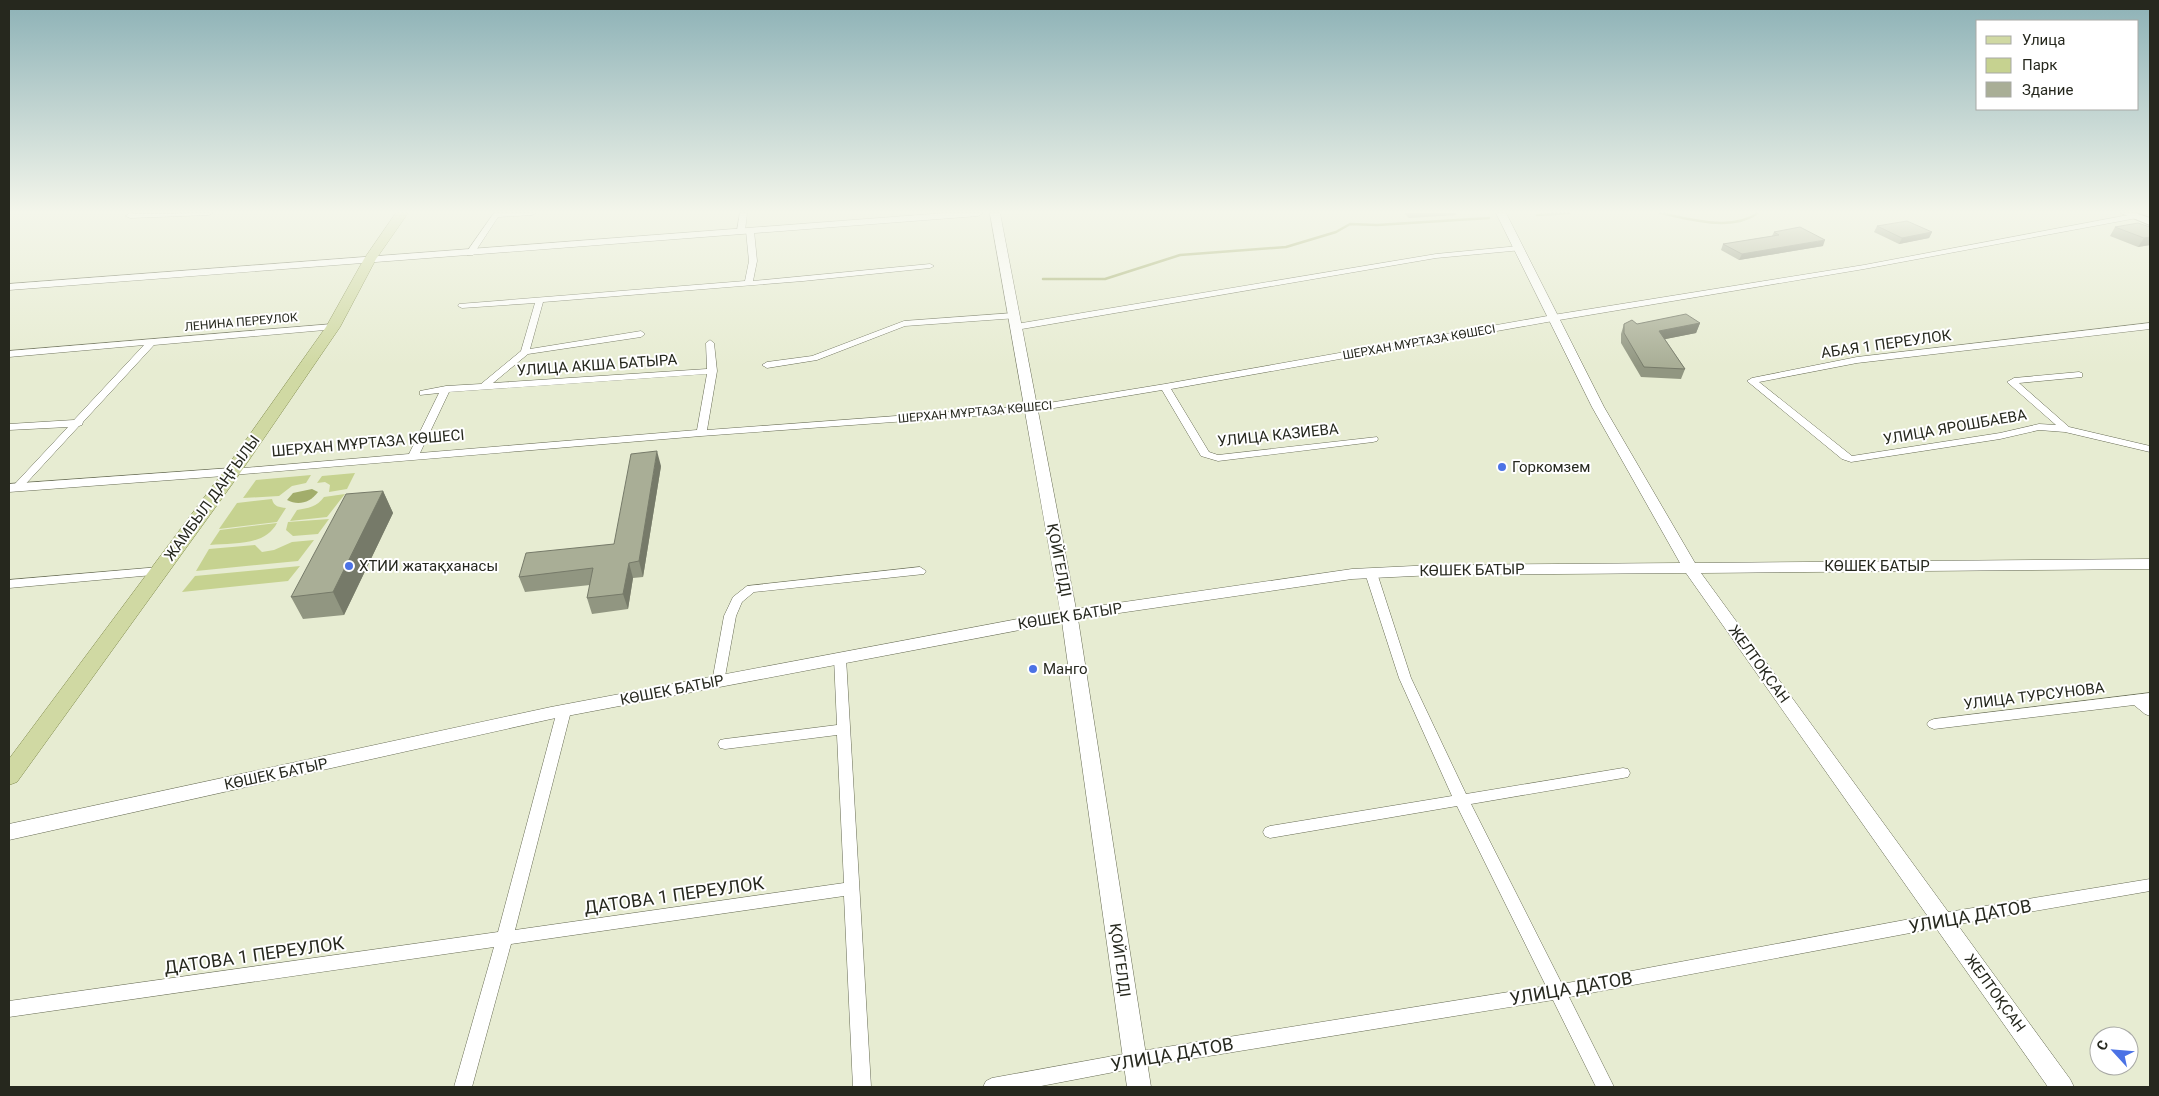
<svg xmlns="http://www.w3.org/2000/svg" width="2159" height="1096" font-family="Roboto,sans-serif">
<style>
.green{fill:#c6d290}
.water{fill:#a2ad6b}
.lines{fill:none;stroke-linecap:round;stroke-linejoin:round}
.stream{stroke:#a2ad6b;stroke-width:2.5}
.minor-casing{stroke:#686c55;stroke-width:1}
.tertiary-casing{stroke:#686c55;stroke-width:1}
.secondary-casing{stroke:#686c55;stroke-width:2}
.primary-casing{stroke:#808a4d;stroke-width:1}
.minor{fill:#fff;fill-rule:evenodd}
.tertiary{fill:#fff;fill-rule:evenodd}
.secondary{fill:#fff;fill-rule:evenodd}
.primary{fill:#d0d9a3;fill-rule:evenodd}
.wall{fill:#919681}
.shaded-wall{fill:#767a69}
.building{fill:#a9ae96;stroke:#767a69}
.poi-dot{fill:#4b72e5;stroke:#fff;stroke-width:2}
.labels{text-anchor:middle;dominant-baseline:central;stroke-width:4;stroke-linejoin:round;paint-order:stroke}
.far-street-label{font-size:12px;fill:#26281e;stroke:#fff}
.street-label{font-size:15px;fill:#26281e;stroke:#fff}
.poi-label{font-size:15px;fill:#26281e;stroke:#fff;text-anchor:start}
.near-street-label{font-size:18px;fill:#26281e;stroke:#fff}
</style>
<rect width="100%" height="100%" fill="#e7ecd2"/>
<path class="green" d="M355,473L347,489L329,492L330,485L325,482L317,483L322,476Z
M311,475L306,483L292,486L279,496L243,498L256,480Z
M345,494L327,517L290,521L297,510C308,508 317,507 324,497Z
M272,499C274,507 279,507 286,508L277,522L219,529L237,503Z
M329,519L318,534L293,536L286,530L288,522Z
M277,523C265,546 234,543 210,545L220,530Z
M314,540L298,561L196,571L209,549L255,545L262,552L274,550L292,542Z
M300,566L288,581L182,592L195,576Z"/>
<path class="water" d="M312,489L318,492C310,503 298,506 287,500L293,493Z"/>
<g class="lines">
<path class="stream" d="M1660,213C1690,219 1731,232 1758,213
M1537,215L1570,213
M1043,279H1105L1180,255L1286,247L1336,232L1350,224L1377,225L1489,218"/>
<defs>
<path id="minor" d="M130,213L137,214L213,213L209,215L130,218L126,216Z
M494,213H536L532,215L498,217L473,255H467L466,253Z
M740,213H747L745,231L741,233L737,231Z
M2134,214L2138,216L2137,218L1864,269L1553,321L1171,389L1209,452L1218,455L1377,437L1378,439L1377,441L1373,442L1218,461L1201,456L1162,390L1030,412L701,436L232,475L227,472L232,469L409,454L439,393L420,395V391L446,386L481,384L521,351L535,303L462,308L458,306L459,304L745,281L749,261L746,231L750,229L754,231L757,261L753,281L930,264L934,266L930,268L803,281L543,302L530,349L641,331L645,334L641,337L528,354L493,383L707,369L706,343L710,340L714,343L717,371L707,430L1030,406L1165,384L1553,315L1864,265ZM707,374L697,430L420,453L449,392Z
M1519,246H1522V250L1436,258L1016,330L1012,327L1016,324L1436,254Z
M1014,313L1018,316L1017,318L905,326L817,360L767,368L762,365L767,362L812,356L904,321Z
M2150,323V329L1857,363L1759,382L1852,456L2000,433L2039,424L2056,425L2007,382L2014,378L2079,372L2082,373V377L2019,383L2069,427L2150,446V452L2065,432L2039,430L2000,439L1851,462L1842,459L1747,381L1752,378L1857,357Z
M333,324L337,327L336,329L154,345L83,422L82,425L79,426L21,489L17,490L12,487L68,427L9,430V424L74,420L144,345L9,357V351Z
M160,567L164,568L166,571L164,574L9,588V580Z
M920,567L926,571L924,574L754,592L742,602L736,616L724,682L723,685H713L712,682L724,616L733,597L747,586Z
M1371,569L1377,573L1411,678L1466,794L1623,768L1628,769L1630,773L1628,777L1623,778L1471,804L1562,984L1942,913L2150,879V891L1942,927L1569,997L1614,1087H1596L1553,1000L1135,1068L1036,1087H983L986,1081L992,1078L1135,1052L1546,986L1457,806L1270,838L1265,836L1263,832L1265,828L1270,826L1452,796L1399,678L1365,573Z
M840,654L844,655L846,658L871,1087H853L844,896L511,944L472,1087H454L494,947L9,1017V1001L498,932L557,711L559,708H569L571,711L515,930L844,883L837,735L725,749L720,748L718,744L720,740L725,739L837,725L834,658L836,655Z
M2150,693V716L2145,714L2134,705L1934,729L1929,727L1927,724L1929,721L1934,719Z"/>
<path id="tertiary" d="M945,213H983L978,216L9,290V284Z
M990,213H1000L1076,609L1352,569L1434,565L1680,563L1592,407L1496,213H1506L1604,407L1695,563L2150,559V569L1701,573L2070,1079L2074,1087H2048L1686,573L1434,575L1352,579L1078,619L1151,1087H1127L1062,622L551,719L9,840V824L551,707L1060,611Z
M232,468L239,472L237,475L9,492V484Z"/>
<path id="secondary" d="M2121,213H2135L2150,218V225Z"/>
<path id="primary" d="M396,213H408L376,259L340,327L238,476L17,782L9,785V759L226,468L326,327L364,259Z"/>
</defs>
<use href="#minor" class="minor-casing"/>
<use href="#tertiary" class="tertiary-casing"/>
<use href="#secondary" class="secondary-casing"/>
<use href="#primary" class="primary-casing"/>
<use href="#minor" class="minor"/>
<use href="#tertiary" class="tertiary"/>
<use href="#secondary" class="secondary"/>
<use href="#primary" class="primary"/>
</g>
<path class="wall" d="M1404,213H1456V215L1409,218Z
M1877,226L1932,232L1929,238L1899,244L1874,232Z
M2115,227H2150V245L2138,247L2110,236Z
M1774,232L1823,246L1739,260L1721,250L1723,244L1772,236Z
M1700,323L1696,333L1665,339L1685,369L1681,379L1641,377L1621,343V334L1624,324Z
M661,466L643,577L633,578L628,609L592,614L587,598L590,585L525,592L519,577L614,544Z
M383,491L393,513L344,615L303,619L291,597Z"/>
<path class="shaded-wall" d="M1932,232L1929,238L1899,244L1902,238Z
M2150,237V245L2138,247L2144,238Z
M1825,240L1823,246L1739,260L1742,254Z
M1700,323L1696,333L1656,341L1659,331Z
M657,451L661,466L643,577L639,561Z
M383,491L393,513L344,615L333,592Z
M629,563L633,578L628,609L623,594Z"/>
<path class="building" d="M1907,221L1932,232L1902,238L1877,226Z
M2138,223L2150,227V237L2144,238L2115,227Z
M1800,227L1825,240L1742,254L1723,244L1779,235L1774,232Z
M1686,314L1700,323L1659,331L1685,369L1644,367L1624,333V324L1632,320L1637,324Z
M657,451L639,561L629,563L623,594L587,598L593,568L519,577L526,553L614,544L631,454Z
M383,491L333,592L291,597L346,494Z"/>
<linearGradient id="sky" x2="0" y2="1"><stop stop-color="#8cb1b6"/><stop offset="0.58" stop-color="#f4f6eb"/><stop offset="1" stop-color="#f4f6eb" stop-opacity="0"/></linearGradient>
<rect width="2159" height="366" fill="url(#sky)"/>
<g class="poi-dot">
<circle cx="1502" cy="467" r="5"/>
<circle cx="349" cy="566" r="5"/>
<circle cx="1033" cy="669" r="5"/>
</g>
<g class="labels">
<g class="far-street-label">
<text transform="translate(241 322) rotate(-5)">ЛЕНИНА ПЕРЕУЛОК</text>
<text transform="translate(1419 342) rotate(-10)">ШЕРХАН МҰРТАЗА КӨШЕСІ</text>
<text transform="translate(975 412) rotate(-5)">ШЕРХАН МҰРТАЗА КӨШЕСІ</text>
</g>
<g class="street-label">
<text transform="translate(1886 344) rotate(-8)">АБАЯ 1 ПЕРЕУЛОК</text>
<text transform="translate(597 365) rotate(-4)">УЛИЦА АКША БАТЫРА</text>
<text transform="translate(1955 427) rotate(-10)">УЛИЦА ЯРОШБАЕВА</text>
<text transform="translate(1278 435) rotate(-6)">УЛИЦА КАЗИЕВА</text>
<text transform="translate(368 443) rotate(-5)">ШЕРХАН МҰРТАЗА КӨШЕСІ</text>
<text transform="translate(212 498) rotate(-54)">ЖАМБЫЛ ДАҢҒЫЛЫ</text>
<text transform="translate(1059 560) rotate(79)">ҚОЙГЕЛДІ</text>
<text x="1877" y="566">КӨШЕК БАТЫР</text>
<text transform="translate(1472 570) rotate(-1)">КӨШЕК БАТЫР</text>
<text transform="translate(1070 616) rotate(-9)">КӨШЕК БАТЫР</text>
<text transform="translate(1759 664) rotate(54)">ЖЕЛТОҚСАН</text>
<text transform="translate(672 690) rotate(-11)">КӨШЕК БАТЫР</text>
<text transform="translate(2034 696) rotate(-7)">УЛИЦА ТУРСУНОВА</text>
<text transform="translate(276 774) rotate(-12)">КӨШЕК БАТЫР</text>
<text transform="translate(1120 960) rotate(82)">ҚОЙГЕЛДІ</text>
<text transform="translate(1995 993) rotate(54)">ЖЕЛТОҚСАН</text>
</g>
<g class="poi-label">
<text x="1512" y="467">Горкомзем</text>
<text x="359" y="566">ХТИИ жатақханасы</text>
<text x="1043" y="669">Манго</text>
</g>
<g class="near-street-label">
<text transform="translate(674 895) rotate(-8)">ДАТОВА 1 ПЕРЕУЛОК</text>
<text transform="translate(1970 916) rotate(-10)">УЛИЦА ДАТОВ</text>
<text transform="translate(254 955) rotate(-8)">ДАТОВА 1 ПЕРЕУЛОК</text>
<text transform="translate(1571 988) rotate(-10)">УЛИЦА ДАТОВ</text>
<text transform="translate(1172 1054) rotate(-10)">УЛИЦА ДАТОВ</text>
</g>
</g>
<rect width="2159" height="1096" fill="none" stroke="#26281e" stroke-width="20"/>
<rect x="1976" y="20" width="162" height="90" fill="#ffffff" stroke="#a8a9a5"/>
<rect x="1986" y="36" width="25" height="8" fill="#d0d9a3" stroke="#a8a9a5"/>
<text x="2022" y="45" font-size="15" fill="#26281e">Улица</text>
<rect x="1986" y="58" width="25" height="15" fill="#c6d290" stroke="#a8a9a5"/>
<text x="2022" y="70" font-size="15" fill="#26281e">Парк</text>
<rect x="1986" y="82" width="25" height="15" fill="#a9ae96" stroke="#a8a9a5"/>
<text x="2022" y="95" font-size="15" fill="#26281e">Здание</text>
<g transform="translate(2114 1051) rotate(296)"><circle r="24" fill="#ffffff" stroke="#a8a9a5"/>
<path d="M0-4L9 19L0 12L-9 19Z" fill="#4b72e5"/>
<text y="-8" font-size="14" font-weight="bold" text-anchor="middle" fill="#26281e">С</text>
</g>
</svg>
